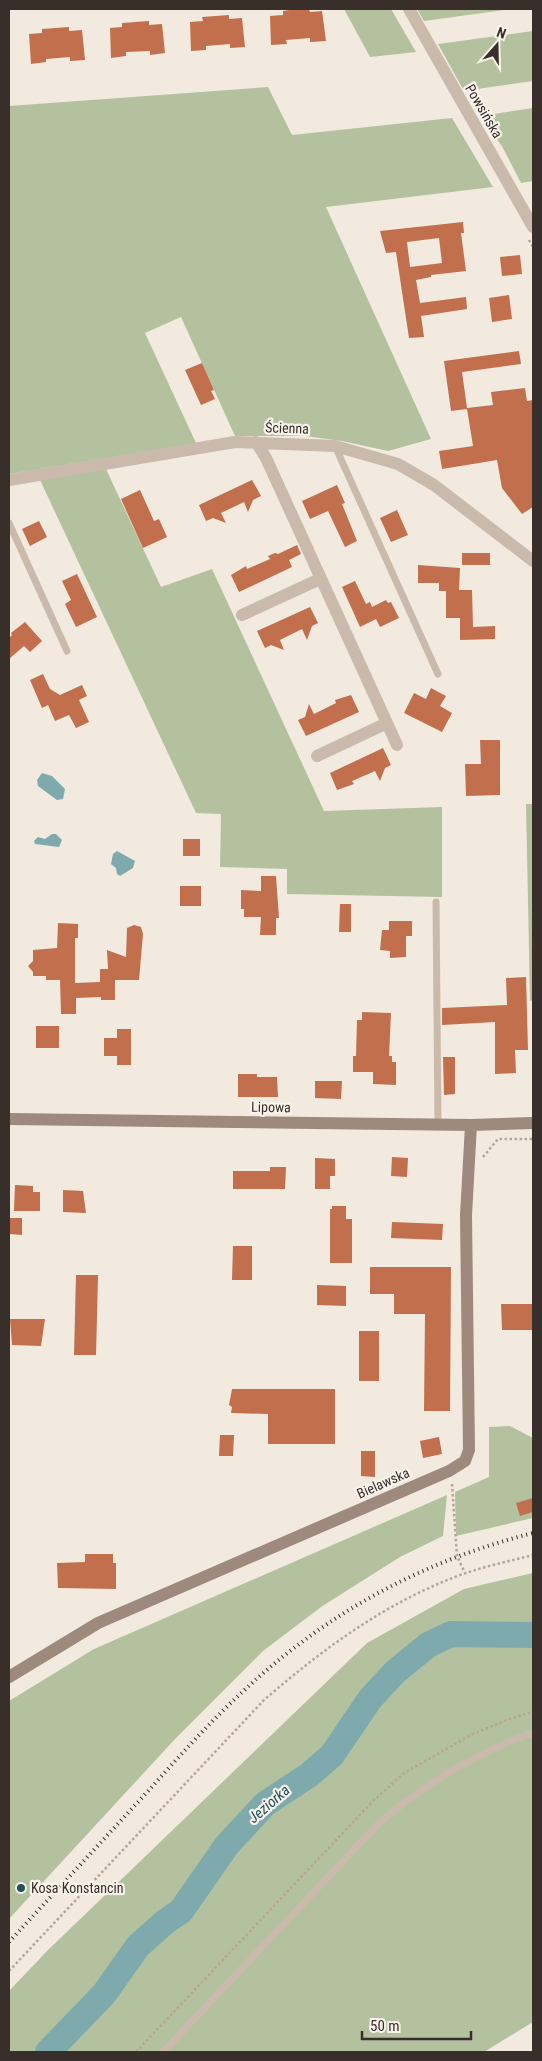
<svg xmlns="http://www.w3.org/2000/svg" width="542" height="2061" font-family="'Roboto Condensed',sans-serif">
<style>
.green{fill:#b4c19f}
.water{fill:#7eaaae}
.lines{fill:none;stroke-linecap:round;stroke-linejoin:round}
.river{stroke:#7eaaae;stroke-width:26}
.building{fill:#c16f4d;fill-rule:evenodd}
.path{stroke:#b6a595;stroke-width:2.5;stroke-dasharray:2.5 2.5;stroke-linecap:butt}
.lane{stroke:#cabaab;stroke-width:7}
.street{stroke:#cabaab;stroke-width:12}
.secondary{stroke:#9d8a7c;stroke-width:12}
.rail{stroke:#382f2a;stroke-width:4;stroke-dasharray:1 4;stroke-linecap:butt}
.poi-dot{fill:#205258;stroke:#f9f3eb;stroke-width:2}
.labels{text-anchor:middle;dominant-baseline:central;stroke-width:4.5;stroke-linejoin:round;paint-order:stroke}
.street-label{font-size:14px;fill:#382f2a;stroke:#f9f3eb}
.poi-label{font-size:14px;fill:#382f2a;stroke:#f9f3eb;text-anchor:start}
.water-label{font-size:15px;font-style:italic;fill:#205258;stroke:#f9f3eb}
</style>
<rect width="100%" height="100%" fill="#f2eadf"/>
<path class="green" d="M344,9H391L416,52L370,57Z
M417,9H511L424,21Z
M533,31V81L464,91L438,44Z
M268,87L292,135L452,118L493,187L326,207L431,439L388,451L342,441L305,436H235L181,317L145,333L196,443L9,474V106Z
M533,108V181L521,183L503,148L481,116Z
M106,469L161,587L212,569L324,811L442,807V897L287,894V869L220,867L221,814L196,813L40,480Z
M526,804H533V1000L530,1001Z
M510,1426L533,1438V1518L456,1536L455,1492L489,1477V1427Z
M447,1495L443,1536L400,1557L321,1607L263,1651L176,1738L9,1919V1701L94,1649Z
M533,1573V2022L484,2052H9V1991L48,1950L367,1643L464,1589Z"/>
<path class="water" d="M42,773L52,776L65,789L63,799L57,800L38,786L37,780Z
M52,834H56L62,840L59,847L35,844L34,841L38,837L45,839Z
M117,851L135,861L133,868L120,876L117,874L116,868L111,864L113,854Z"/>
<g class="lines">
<path class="river" d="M48,2052L104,1994L138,1946L165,1922L181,1911L227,1845L265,1804L309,1775L332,1755L370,1699L395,1672L428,1645L451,1634L533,1635"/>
</g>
<path class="building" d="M296,9H309L310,12L322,11L326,41L310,42V38L286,40L287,44L271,45L270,16L283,15V11Z
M229,15V19L242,18L245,47L230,48V44L206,46V50L191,51L190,22L203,21L202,17Z
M149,21V25L162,24L165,53L150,55V51L126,52V56L111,58L110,28L122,27V23Z
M69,27V31L82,30L85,60L70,61V57L46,59V62L31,64L29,34L42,33V29Z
M463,222L464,233H461L466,271L431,275V277L416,280L420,303L466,297L467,309L421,316L424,337L409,338L396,252L386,253L380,231ZM439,238L442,263L410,267L407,242Z
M520,255L522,274L502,276L500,257Z
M509,295L512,319L492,322L489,298Z
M519,351L521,364L462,372L467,408L493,405L491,392L525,388L527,401L533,400V507L522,514L502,488L497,460L442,469L439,451L473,446L467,409L451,411L444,361Z
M202,363L214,390L211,391L215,399L201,405L185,370Z
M252,480L261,496L253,500L248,512L244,502L221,513L226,523L213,518L206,521L199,505Z
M337,485L345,503L342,504L357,541L345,547L328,511L310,519L302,501Z
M140,490L154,521L159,519L167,537L143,548L121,499Z
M397,510L408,535L391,542L380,518Z
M39,521L47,537L30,546L22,529Z
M297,545L301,554L289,560L292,567L239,592L231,575L246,566L247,569L270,559L268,556L275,553L278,554Z
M462,553H490V565H462Z
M418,565L460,568L459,590H472L473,627L495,626V639L460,640V618H446V591H439V583H418Z
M77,574L97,617L76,627L65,604L71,600L62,581Z
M355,581L366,604L370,602L372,607L386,600L388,603L391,602L399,618L380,627L376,619L360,627L342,587Z
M310,607L318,623L312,626L307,640L302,629L280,640L284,650L271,645L265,648L257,631Z
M25,622L42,641L30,652L24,646L9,659V638L12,635L11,633Z
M43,674L50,689L60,695L82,685L87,696L79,700L89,722L76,728L69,715L55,721L48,705L42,708L30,680Z
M431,688L446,696L440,706L452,713L442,732L404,713L414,693L426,699Z
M351,695L359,712L306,736L298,720L305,717L309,704L314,714L336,703L335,700Z
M480,740H500V795L466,796L465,764H481Z
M383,748L391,765L385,768L380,781L375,771L352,781L354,784L337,790L330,773Z
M183,839H200V856H183Z
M261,876H276L279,918H276V935H260L261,917H244V909H241V890L261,891Z
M180,886H201V906H180Z
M340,904H351V932H339Z
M389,921H412V936H406V957L390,958V951L380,950L382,930H389Z
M58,923L78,924V938H75V983L100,982V969H108L107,950L126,957L127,928L134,925L141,927L143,934L139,980H115V1000H101V997L76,998V1014H61L60,980H46V976H33V972L28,966L33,961V950L57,948Z
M526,977L528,1050H515L516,1073L495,1074V1022L442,1025V1008L507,1005L506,978Z
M362,1012L391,1013L389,1056H392V1062H396V1085L373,1084V1072H353V1056H356L357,1020H362Z
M36,1026H59V1048H36Z
M117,1029H131V1065H117V1056H104V1038H117Z
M443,1057H455V1094L444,1095Z
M238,1074H257V1077H277L278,1097H238Z
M315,1081H342L341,1099L315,1098Z
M392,1157L408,1158L407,1177L391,1176Z
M315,1158L335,1159V1176H330V1189H315Z
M270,1167H286L285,1189H233V1171H270Z
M15,1185L33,1186V1192H40V1211H14Z
M63,1190L83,1191L86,1213L63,1212Z
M332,1206H346V1219H352V1263H330V1209H332Z
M9,1218H22V1235L9,1234Z
M392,1222L443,1224L442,1240L391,1238Z
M233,1246H252V1280H232Z
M370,1267H451L450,1411H424L425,1314H394V1294H370Z
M76,1275H98L96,1355H74Z
M317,1285L346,1286V1306L317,1305Z
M501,1304H533V1330H502Z
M10,1319H45L41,1346L12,1345Z
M359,1331H379V1381H359Z
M232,1389H335V1444H268V1414L231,1413L232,1407L229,1405Z
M220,1435H234L233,1456H219Z
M439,1437L442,1454L423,1458L420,1441Z
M361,1451H375V1477L361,1476Z
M533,1498V1512L520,1516L516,1503Z
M85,1554H113V1563H116V1589L58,1588L57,1563L85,1562Z"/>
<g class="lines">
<path class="path" d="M529,240L533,247
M483,1157L498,1139H533
M452,1484L457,1556L465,1573
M9,1971L264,1700C324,1648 388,1601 463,1574C486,1566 510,1561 533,1555
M136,2052L372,1802L404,1773L473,1734L512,1718L533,1712"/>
<path class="lane" d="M335,446L438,674
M9,523L67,651
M436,902L438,1124
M163,2052L380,1822C427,1783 476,1752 533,1733"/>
<path class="street" d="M409,9L533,227
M256,442L266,458L397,745
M9,480L235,442L335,446L398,464L434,485L533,561
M242,615L320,579
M317,756L387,723"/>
<path class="secondary" d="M9,1119L471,1125L533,1123
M9,1677L98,1623L449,1471L465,1461L469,1450L466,1215L471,1125"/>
<path class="rail" d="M9,1942C56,1891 103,1840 150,1789C197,1736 245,1684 302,1642C371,1590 450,1554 533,1533"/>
</g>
<circle class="poi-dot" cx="21" cy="1888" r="5"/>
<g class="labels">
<g class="street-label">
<text transform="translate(484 111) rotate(60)">Powsińska</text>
<text transform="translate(287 428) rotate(2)">Ścienna</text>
<text transform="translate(271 1107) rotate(1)">Lipowa</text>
<text transform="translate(383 1483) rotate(-24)">Bielawska</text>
</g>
<g class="poi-label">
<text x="31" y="1888">Kosa Konstancin</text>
</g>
<g class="water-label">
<text transform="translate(269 1804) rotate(-41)">Jeziorka</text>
</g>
</g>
<rect width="542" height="2061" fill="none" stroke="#382f2a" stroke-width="20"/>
<g transform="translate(497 45) rotate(20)" stroke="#f9f3eb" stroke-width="4" paint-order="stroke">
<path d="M0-4L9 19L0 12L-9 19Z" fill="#382f2a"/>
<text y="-8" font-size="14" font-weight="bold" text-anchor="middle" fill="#382f2a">N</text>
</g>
<path d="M362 2031v8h109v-8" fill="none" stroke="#382f2a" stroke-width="2.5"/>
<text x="370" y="2031" font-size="15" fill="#382f2a" stroke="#f9f3eb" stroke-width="4" paint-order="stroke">50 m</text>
</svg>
